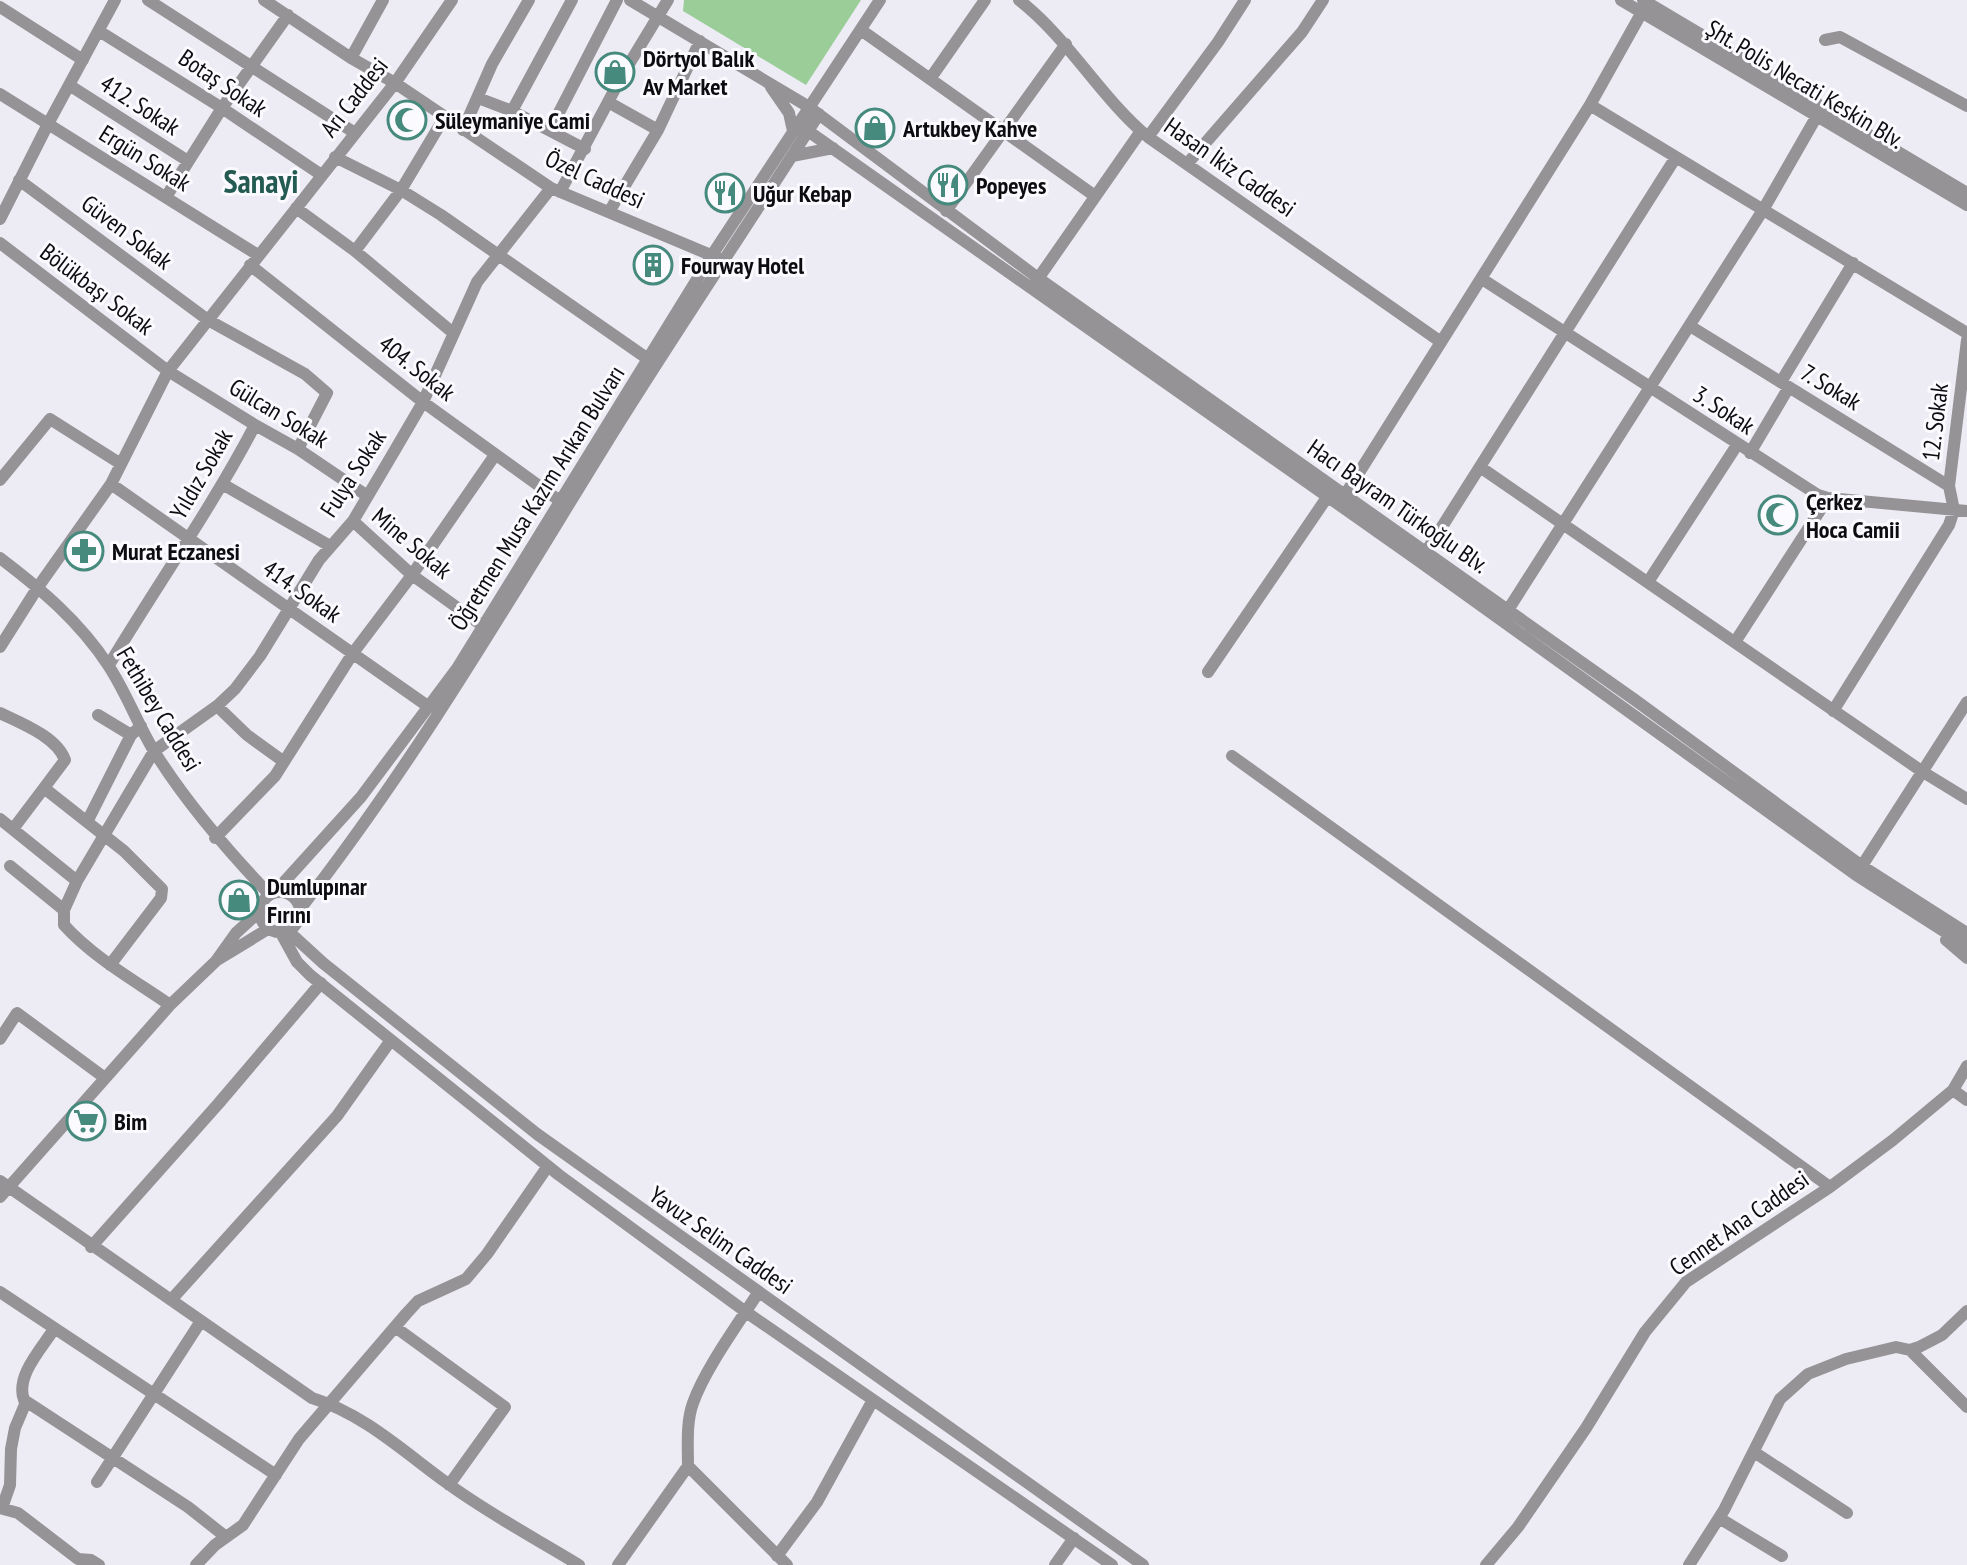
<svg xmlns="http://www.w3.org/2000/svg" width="1967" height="1565" font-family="'PT Sans Narrow',sans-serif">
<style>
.green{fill:#9acd98}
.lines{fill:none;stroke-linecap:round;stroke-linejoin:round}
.minor{stroke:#959396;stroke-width:12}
.labels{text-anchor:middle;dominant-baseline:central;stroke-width:6;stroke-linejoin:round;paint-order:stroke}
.poi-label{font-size:24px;font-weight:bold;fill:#0d0d10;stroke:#fbfaff;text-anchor:start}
.street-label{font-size:24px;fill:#0d0d10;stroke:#fbfaff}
.district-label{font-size:32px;font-weight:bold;fill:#235a51;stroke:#fbfaff}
</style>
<rect width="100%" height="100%" fill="#edecf5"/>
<path class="green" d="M684,0H861L806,85L683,11Z"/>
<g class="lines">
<path class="minor" d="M148,0L355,133
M264,0L351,58L395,83L551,188L718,258
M630,0L809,107L1038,278L1635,700L1862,866L1967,933
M1019,0C1069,39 1100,97 1148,137L1441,342
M1621,0L1967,205
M1643,0L1967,193
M0,7L83,60
M861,30L1095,196
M99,31L222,108L320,174
M1825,40L1840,37L1967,106
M351,58L383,0
M930,79L985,0
M69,85L188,161
M771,87L789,113L793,131
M0,94L258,255
M478,98L512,111L585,149
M608,102L658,130
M1590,105L1967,333
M512,111L572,0
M463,130L492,64L529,0
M550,130L617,0
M808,131L1419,561L1856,875L1967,946
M1148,137L1218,42L1245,0
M792,156L833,148
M335,157L401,190L441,215L648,359
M1187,164L1302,32L1323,0
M19,180L208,320L305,374L327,393L298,449
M560,192L623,74L668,0
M166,197L222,108L288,15
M296,208L355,251L452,332
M946,211L1066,44
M609,212L658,130L700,41
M0,219L48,124L115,0
M0,243L168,371L255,425L298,449L366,495
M355,251L401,190L444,118
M250,265L423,402L560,501
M1482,279L1818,495L1828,498L1967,511
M1035,283L1141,131
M1690,326L1949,486
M1781,382L1853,263
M1750,453L1789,387
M1480,467L1923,772L1967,799
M0,480L50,419L121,464
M111,484L429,707
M224,485L330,546
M1345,495L1590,105L1642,12
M353,521L412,575L487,629
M1426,552L1676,157
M0,558C42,590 79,621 108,665C126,692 137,723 154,751C187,804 227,850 269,894
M1648,582L1737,445
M1508,610L1763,210L1822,107
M1735,642L1828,498
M0,647L38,587L111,484L168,371L395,83L452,0
M109,665C157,585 211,509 255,425
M1208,672L1330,493
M217,706L247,735L283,761
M1833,711L1949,525L1954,510L1949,486L1967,340
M0,713C21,723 57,737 65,760L44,788
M98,715L131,735
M1232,756L1830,1187
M0,819L77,881
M87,822L131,735L141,726
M13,829L44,788L124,851L162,889L161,898L110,965
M215,838L275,776L353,653L412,575L495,455
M10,866L64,910
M1858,872L1967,702
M260 912a20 20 0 1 1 40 0a20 20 0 1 1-40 0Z
M275,892L361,797L458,667L712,255L880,0
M300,909C416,761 510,599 609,439C677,330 749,223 819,114
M288,931L323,963L537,1134L1143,1565
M281,933L297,962L310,975L559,1175L746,1312L1112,1565
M1946,940L1967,958
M219,959L268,929
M170,1005C134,980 94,958 64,925V910L77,881L154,751L217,706L235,689L260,656L319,560L353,521L395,450L423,402L477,282L551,188
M0,1039L17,1013L105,1078
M1953,1090L1967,1100
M0,1181L312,1398C364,1414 404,1452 447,1483C489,1514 535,1538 579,1565
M0,1197L170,1005L216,961L236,933L259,912
M91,1247L219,1103L321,983
M0,1292L276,1475
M758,1293C738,1324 705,1369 693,1403C686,1422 688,1446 688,1466L787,1565
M171,1300L337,1116L391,1040
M395,1327L505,1407L449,1485
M54,1329C42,1348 15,1376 24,1400L188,1507L226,1537
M1910,1350L1967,1407
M1754,1452L1847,1513
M97,1482L201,1321
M0,1508L18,1513L78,1559L91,1560L99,1565
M2,1508L10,1485L11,1449L15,1428L26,1402
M1719,1518L1782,1556
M777,1556L817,1502L873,1400
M196,1565L215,1545L243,1525L299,1439L406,1314L418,1301L466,1279L487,1254L548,1166
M618,1565L688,1466
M1055,1565L1074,1538
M1486,1565L1518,1527L1586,1428L1645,1332L1686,1282L1830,1187L1893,1140L1953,1090L1967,1066
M1689,1565L1724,1510L1780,1399L1808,1374L1846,1359L1896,1347L1910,1350L1919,1347L1942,1335L1967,1311"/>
</g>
<defs>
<symbol id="shop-ring" viewBox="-11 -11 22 22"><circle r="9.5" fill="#fbfaff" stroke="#468a7e" stroke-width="1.5"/><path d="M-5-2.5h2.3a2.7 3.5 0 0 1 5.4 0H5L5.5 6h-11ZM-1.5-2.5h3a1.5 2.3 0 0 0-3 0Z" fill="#468a7e"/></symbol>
<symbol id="mosque-ring" viewBox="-11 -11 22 22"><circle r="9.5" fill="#fbfaff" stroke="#468a7e" stroke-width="1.5"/><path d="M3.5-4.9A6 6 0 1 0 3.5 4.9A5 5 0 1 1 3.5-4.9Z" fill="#468a7e"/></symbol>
<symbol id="restaurant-ring" viewBox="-11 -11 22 22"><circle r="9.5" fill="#fbfaff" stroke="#468a7e" stroke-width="1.5"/><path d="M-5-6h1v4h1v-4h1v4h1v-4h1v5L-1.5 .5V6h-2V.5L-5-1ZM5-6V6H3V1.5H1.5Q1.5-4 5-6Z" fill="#468a7e"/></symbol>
<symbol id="building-ring" viewBox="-11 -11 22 22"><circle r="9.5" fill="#fbfaff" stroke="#468a7e" stroke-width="1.5"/><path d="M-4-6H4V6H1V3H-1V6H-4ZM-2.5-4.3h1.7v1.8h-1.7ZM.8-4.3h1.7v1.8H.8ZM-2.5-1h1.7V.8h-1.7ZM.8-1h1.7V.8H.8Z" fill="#468a7e"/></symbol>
<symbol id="pharmacy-ring" viewBox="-11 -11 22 22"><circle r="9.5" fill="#fbfaff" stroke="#468a7e" stroke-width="1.5"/><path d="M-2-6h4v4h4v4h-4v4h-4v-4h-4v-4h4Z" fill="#468a7e"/></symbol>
<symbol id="supermarket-ring" viewBox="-11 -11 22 22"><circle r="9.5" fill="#fbfaff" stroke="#468a7e" stroke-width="1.5"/><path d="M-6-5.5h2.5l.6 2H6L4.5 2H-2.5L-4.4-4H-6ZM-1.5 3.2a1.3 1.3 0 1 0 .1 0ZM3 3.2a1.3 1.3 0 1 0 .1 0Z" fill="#468a7e"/></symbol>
</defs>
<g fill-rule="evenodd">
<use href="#shop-ring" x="593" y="50" width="44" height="44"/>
<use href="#mosque-ring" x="385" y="98" width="44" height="44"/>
<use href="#shop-ring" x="853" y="106" width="44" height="44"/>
<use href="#restaurant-ring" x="926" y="163" width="44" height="44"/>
<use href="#restaurant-ring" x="703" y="171" width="44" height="44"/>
<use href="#building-ring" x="631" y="243" width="44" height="44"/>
<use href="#mosque-ring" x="1756" y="493" width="44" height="44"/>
<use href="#pharmacy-ring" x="62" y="529" width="44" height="44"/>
<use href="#shop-ring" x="217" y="878" width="44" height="44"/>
<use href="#supermarket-ring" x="64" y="1099" width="44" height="44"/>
</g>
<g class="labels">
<g class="poi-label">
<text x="643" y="58">Dörtyol Balık<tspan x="643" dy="28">Av Market</tspan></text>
<text x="435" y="120">Süleymaniye Cami</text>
<text x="903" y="128">Artukbey Kahve</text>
<text x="976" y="185">Popeyes</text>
<text x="753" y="193">Uğur Kebap</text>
<text x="681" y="265">Fourway Hotel</text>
<text x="1806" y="501">Çerkez<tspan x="1806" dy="28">Hoca Camii</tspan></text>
<text x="112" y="551">Murat Eczanesi</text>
<text x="267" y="886">Dumlupınar<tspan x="267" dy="28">Fırını</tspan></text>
<text x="114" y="1121">Bim</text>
</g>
<g class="street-label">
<text transform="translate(223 83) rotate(34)">Botaş Sokak</text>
<text transform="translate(1805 84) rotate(31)">Şht. Polis Necati Keskin Blv.</text>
<text transform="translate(354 97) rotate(-52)">Arı Caddesi</text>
<text transform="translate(140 105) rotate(33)">412. Sokak</text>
<text transform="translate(145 158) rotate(32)">Ergün Sokak</text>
<text transform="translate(1230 167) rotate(35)">Hasan İkiz Caddesi</text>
<text transform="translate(595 179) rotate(25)">Özel Caddesi</text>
<text transform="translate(127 232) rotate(37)">Güven Sokak</text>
<text transform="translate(97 289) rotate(37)">Bölükbaşı Sokak</text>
<text transform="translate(417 368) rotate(38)">404. Sokak</text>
<text transform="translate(1831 387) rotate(31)">7. Sokak</text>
<text transform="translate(1724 410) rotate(33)">3. Sokak</text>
<text transform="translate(279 413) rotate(31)">Gülcan Sokak</text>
<text transform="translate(1935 422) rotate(-83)">12. Sokak</text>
<text transform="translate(353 473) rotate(-57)">Fulya Sokak</text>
<text transform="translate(201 474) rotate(-60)">Yıldız Sokak</text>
<text transform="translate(537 498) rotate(-58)">Öğretmen Musa Kazım Arıkan Bulvarı</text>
<text transform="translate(1398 506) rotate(35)">Hacı Bayram Türkoğlu Blv.</text>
<text transform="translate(412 543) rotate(40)">Mine Sokak</text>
<text transform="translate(302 591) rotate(35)">414. Sokak</text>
<text transform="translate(159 709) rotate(59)">Fethibey Caddesi</text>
<text transform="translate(1739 1223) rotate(-35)">Cennet Ana Caddesi</text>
<text transform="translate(721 1240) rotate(35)">Yavuz Selim Caddesi</text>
</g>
<g class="district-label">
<text x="261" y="181">Sanayi</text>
</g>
</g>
</svg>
